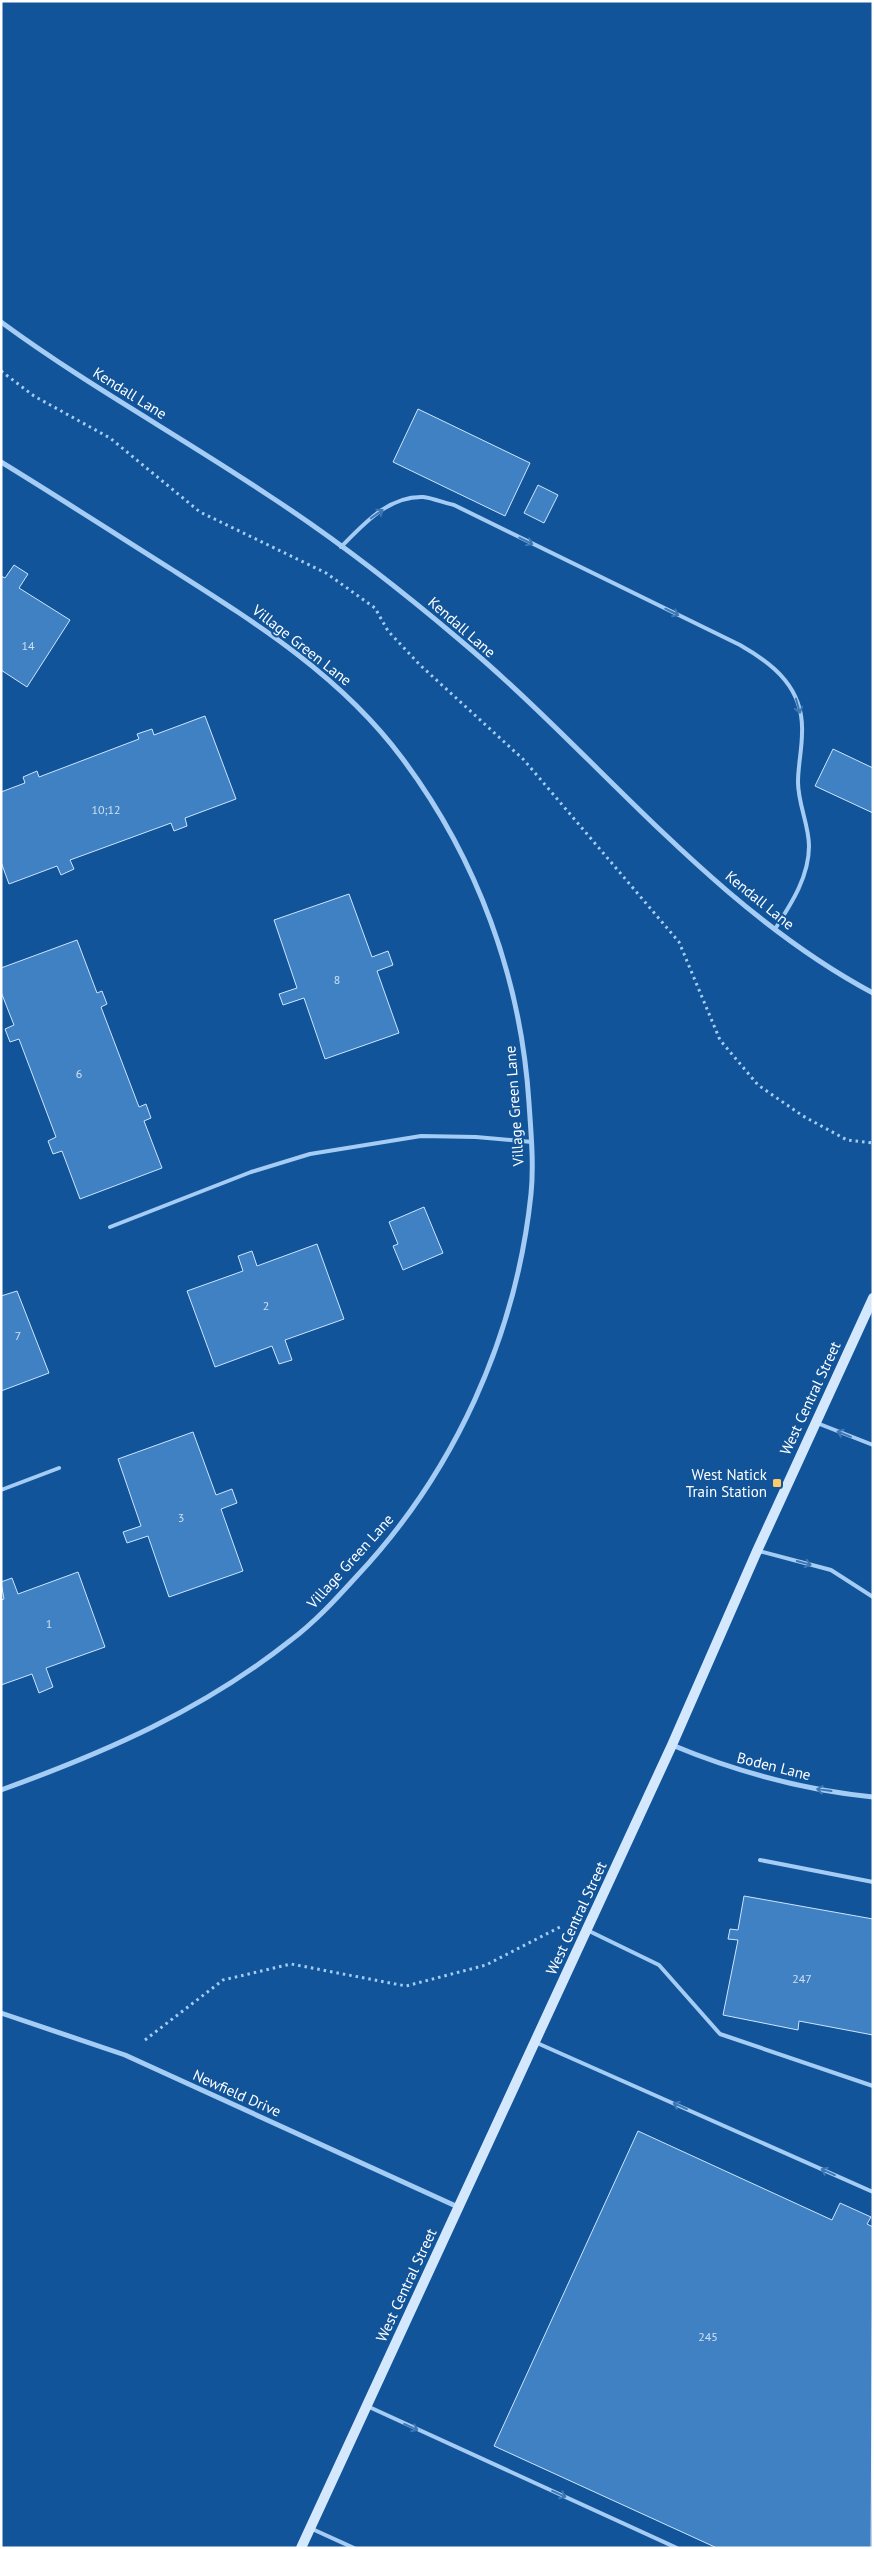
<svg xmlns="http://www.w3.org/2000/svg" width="874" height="2549" font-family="'PT Sans',sans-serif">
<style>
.building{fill:#3f81c2;stroke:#cce5fd}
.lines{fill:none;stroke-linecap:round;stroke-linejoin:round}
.path{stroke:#a4ccf4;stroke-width:3;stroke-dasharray:2.5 4;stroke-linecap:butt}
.service{stroke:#a4ccf4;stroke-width:4}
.minor{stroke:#a4ccf4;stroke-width:5}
.secondary{stroke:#d4e8fd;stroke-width:10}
.oneway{stroke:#3e78b4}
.poi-dot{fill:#ffcb67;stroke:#125499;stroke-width:2}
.labels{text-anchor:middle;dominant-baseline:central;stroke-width:4;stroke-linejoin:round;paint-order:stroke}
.number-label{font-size:12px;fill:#cfe0f0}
.street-label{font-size:15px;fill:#fff;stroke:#125499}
.poi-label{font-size:15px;fill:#fff;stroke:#125499;text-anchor:end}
</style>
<rect width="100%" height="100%" fill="#125499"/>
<path class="building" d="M418,409L530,463L505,516L393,462Z
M538,485L558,495L544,523L524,513Z
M14,565L28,574L19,588L70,620L27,687L1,670V576L5,578Z
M205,716L236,799L185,818L187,826L174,831L171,823L70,860L74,869L61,875L57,866L9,884L1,862V792L25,783L23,777L37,771L39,777L139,739L137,734L152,729L154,735Z
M833,749L873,768V813L815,786Z
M349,894L372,957L388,951L393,965L377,971L399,1033L325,1059L304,998L283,1005L279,994L297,988L274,920Z
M77,940L97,993L102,991L107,1004L101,1007L139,1107L146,1104L151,1118L144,1121L162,1168L80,1199L62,1151L53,1154L48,1141L56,1137L19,1039L10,1042L5,1029L14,1025L1,992V968Z
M424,1207L443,1253L403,1270L393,1246L398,1244L389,1222Z
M317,1244L344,1319L285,1340L292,1360L279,1364L272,1346L215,1367L187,1291L243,1271L238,1256L252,1251L257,1266Z
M17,1291L49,1373L1,1391V1296Z
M193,1432L216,1495L232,1489L237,1503L221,1509L243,1571L169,1597L148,1536L127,1543L123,1532L141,1526L118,1459Z
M78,1572L105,1647L46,1668L53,1687L39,1693L32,1674L1,1685V1600L4,1599L1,1582L12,1578L18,1594Z
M744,1896L873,1919V2035L799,2021L798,2030L723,2015L738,1940L728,1939L730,1929L738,1930Z
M638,2131L832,2220L840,2203L871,2217L867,2224L873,2227L871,2548H717L494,2446Z"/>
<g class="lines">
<path class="path" d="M1,371L34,396L110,438L200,512L326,573L375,608L388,631L420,665L524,760L679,942L720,1040L758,1085L803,1116L847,1140L873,1143
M145,2040L223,1980L291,1964L406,1986L486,1965L560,1927"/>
<path class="service" d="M341,547C364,524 388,496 423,497C433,498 444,503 454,505L740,645C775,665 804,689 802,733C802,749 798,766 798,782C798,804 809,825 809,846C809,877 791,904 775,929
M110,1227L251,1172L310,1154L421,1136L476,1137L532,1142
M817,1423L873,1445
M1,1490L59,1468
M759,1551L831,1570L873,1597
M760,1860L873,1882
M587,1930L659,1965L720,2034L873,2086
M537,2043L873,2192
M367,2406L677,2548
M310,2528L354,2548"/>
<path class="minor" d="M1,322C88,386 182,437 271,497C337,540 401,590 461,641C599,757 712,907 873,993
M1,462C58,497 114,533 171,569C256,623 341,676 402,758C477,858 521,978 529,1103C531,1133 534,1164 531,1194C516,1337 454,1473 356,1577C336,1599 315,1622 291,1640C203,1710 106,1752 1,1790
M672,1745C737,1772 803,1790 873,1797
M1,2013L125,2055L458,2207"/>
<path class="secondary" d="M301,2548L672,1745L757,1551L873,1298"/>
</g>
<defs><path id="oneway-shaft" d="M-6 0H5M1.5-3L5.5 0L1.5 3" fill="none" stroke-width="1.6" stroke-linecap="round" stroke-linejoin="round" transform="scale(1.25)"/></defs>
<g class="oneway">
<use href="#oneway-shaft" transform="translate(377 514) rotate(-35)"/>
<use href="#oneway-shaft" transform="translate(526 541) rotate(26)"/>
<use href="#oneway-shaft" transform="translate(672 612) rotate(26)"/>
<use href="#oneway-shaft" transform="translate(798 706) rotate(74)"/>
<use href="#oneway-shaft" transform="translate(844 1434) rotate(-158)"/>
<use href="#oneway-shaft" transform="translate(804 1563) rotate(15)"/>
<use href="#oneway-shaft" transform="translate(824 1790) rotate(-172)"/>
<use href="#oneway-shaft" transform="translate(680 2106) rotate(-156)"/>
<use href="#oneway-shaft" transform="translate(828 2172) rotate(-156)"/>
<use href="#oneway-shaft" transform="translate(411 2427) rotate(24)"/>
<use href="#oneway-shaft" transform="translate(559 2494) rotate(24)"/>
</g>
<rect class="poi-dot" x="772" y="1478" width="10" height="10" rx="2.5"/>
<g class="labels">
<g class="number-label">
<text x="28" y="645">14</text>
<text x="106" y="809">10;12</text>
<text x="337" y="979">8</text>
<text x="79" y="1073">6</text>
<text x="266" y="1305">2</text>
<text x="18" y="1335">7</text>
<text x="181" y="1517">3</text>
<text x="49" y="1623">1</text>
<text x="802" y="1978">247</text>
<text x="708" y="2336">245</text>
</g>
<g class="street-label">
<text transform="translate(130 393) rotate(32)">Kendall Lane</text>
<text transform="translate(462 627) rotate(41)">Kendall Lane</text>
<text transform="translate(302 645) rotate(38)">Village Green Lane</text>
<text transform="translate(760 900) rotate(39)">Kendall Lane</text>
<text transform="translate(514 1106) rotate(-94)">Village Green Lane</text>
<text transform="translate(810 1398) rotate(-65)">West Central Street</text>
<text transform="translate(350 1561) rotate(-48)">Village Green Lane</text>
<text transform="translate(774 1766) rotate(14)">Boden Lane</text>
<text transform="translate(576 1918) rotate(-65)">West Central Street</text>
<text transform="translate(237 2093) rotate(24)">Newfield Drive</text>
<text transform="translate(406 2285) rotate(-65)">West Central Street</text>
</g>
<g class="poi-label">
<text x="767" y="1474">West Natick<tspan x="767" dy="17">Train Station</tspan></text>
</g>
</g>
<rect width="874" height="2549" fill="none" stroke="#ffffff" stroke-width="5"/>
</svg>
